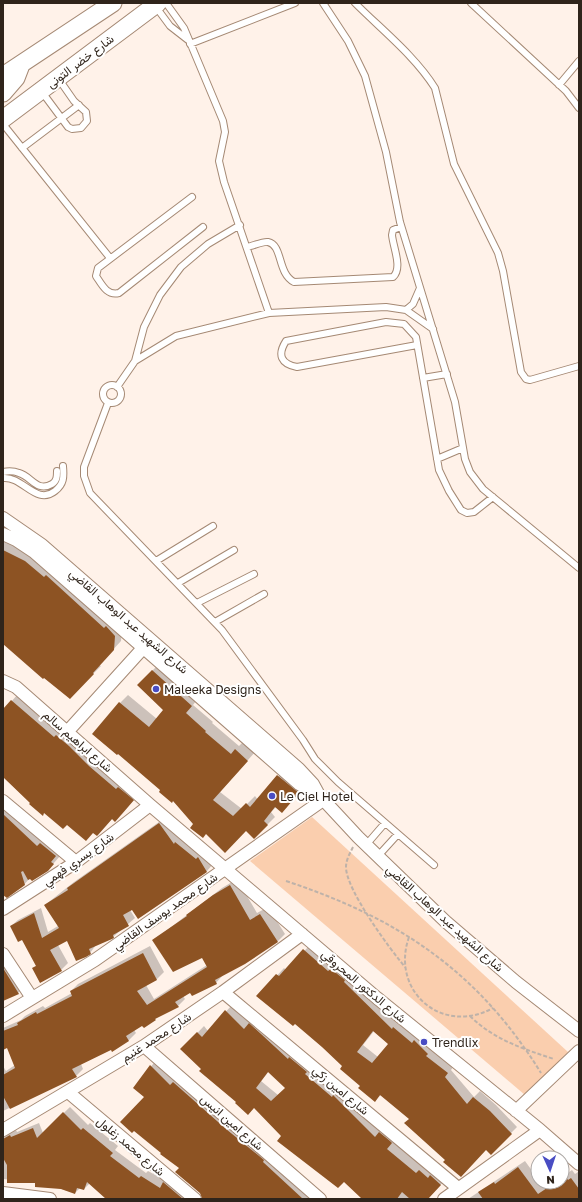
<svg xmlns="http://www.w3.org/2000/svg" width="582" height="1202" font-family="'Golos Text',Vazirmatn,sans-serif">
<style>
.green{fill:#faceae}
.shadow{fill:#0003;fill-rule:evenodd}
.building{fill:#8d5323;fill-rule:evenodd}
.lines{fill:none;stroke-linecap:round;stroke-linejoin:round}
.lane-casing{stroke:#a58974;stroke-width:8}
.street-casing{stroke:#a58974;stroke-width:14}
.secondary-casing{stroke:#a58974;stroke-width:19}
.path{stroke:#beb2a9;stroke-width:2;stroke-dasharray:4 2;stroke-linecap:butt}
.lane{stroke:#fff;stroke-width:6}
.street{stroke:#fff;stroke-width:12}
.secondary{stroke:#fff;stroke-width:17}
.poi-dot{fill:#494dc3;stroke:#fff;stroke-width:1.5}
.labels{text-anchor:middle;dominant-baseline:central;stroke-width:4;stroke-linejoin:round;paint-order:stroke}
.street-label{font-size:12px;fill:#2f241b;stroke:#fff}
.poi-label{font-size:12px;fill:#2f241b;stroke:#fff;text-anchor:start}
</style>
<rect width="100%" height="100%" fill="#fff2e9"/>
<path class="green" d="M312,817L568,1052L525,1095L250,861Z"/>
<path class="shadow" d="M3,540L33,554L122,629L121,641L99,665L101,666L70,697L3,643Z
M160,663L199,697L193,705L213,722L212,723L239,746L243,742L255,752L220,792L242,809L255,796L258,800L286,768L306,784L282,812L276,807L271,812L275,817L255,837L246,830L206,833L162,790L120,703L128,695L157,719L165,710L138,685Z
M18,694L140,793L122,814L112,819L98,835L31,803L3,777V711Z
M3,800L60,856L47,871L30,878L22,887L3,897Z
M166,817L213,864L207,871L138,918L132,909L130,910L135,918L113,937L96,945L90,953L68,939L58,945L68,963L61,970L33,968L37,965L23,939L11,926L18,920L41,908L48,932L58,926L45,905L74,882Z
M237,879L257,913L268,907L285,934L278,941L223,975L216,983L190,991L183,996L185,999L178,1006L159,1016L144,1027L143,1024L134,1030L136,1033L129,1040L112,1050L111,1049L81,1064L83,1069L76,1076L3,1111V1066L6,1071L15,1065L7,1047L3,1049V1028L21,1020L25,1016L43,1006L45,1008L72,993L71,991L78,984L150,946L164,972L156,980L146,985L154,999L207,965L202,956L153,941L222,888Z
M311,944L349,974L399,1023L400,1022L454,1066L451,1070L474,1097L480,1091L496,1105L517,1127L491,1153L486,1149L446,1160L410,1119L381,1095L374,1101L344,1066L295,1023L258,996L284,968L286,970ZM374,1031L389,1044L378,1057L363,1045Z
M3,947V951L25,986L18,993L3,1000Z
M232,1005L250,1023L256,1018L398,1136L393,1142L423,1167L426,1164L447,1178L429,1197L423,1199H364L344,1181L283,1136L254,1107L238,1102L182,1049L204,1026L208,1031ZM269,1071L286,1088L278,1095L261,1081Z
M157,1059L315,1199H206L177,1172L180,1168L162,1153L145,1097L134,1088Z
M70,1107L88,1125L90,1123L118,1146L115,1150L146,1173L148,1171L198,1199H108L90,1183L84,1189L80,1188L75,1193L37,1182L3,1179V1137L16,1130L17,1132L39,1123L43,1133Z
M525,1161L538,1179V1182H540L545,1188L554,1182H562V1177L572,1170L575,1174L578,1172L579,1199H468Z"/>
<path class="building" d="M3,550L25,561L44,577L46,575L104,628L106,626L115,636L114,650L93,673L94,674L70,699L44,678L43,679L3,644Z
M152,670L192,706L186,713L206,731L205,732L231,754L235,749L248,761L213,800L233,816L246,803L250,807L277,775L299,793L282,813L275,807L264,821L268,825L254,839L246,831L225,853L206,834L203,838L190,828L193,824L173,801L172,803L159,792L160,790L118,754L117,755L92,734L119,702L149,727L163,710L137,685Z
M11,700L54,737L56,735L69,746L89,766L116,789L118,787L134,800L115,822L112,819L97,836L93,833L86,841L67,825L63,829L44,813L43,816L29,804L30,803L3,777V709Z
M3,814L37,846L40,843L56,856L51,862L54,864L48,871L32,881L30,879L28,880L23,871L21,872L25,885L7,898L3,895Z
M159,823L174,844L175,842L196,859L198,857L207,872L138,919L132,910L123,915L129,926L113,935L114,938L112,939L89,949L91,954L86,957L76,961L67,941L50,950L62,971L40,983L32,968L36,966L22,940L18,942L10,926L34,913L42,938L59,928L44,905L68,890L67,888Z
M230,885L250,920L260,914L278,942L245,964L215,980L217,984L192,996L190,993L175,1002L179,1007L155,1019L156,1020L144,1028L142,1026L126,1036L129,1041L112,1052L111,1050L72,1069L77,1077L10,1109L3,1096V1075L15,1068L7,1048L3,1050V1031L18,1025L17,1023L36,1012L37,1014L72,996L70,991L143,953L157,980L137,991L147,1005L207,967L202,958L173,972L152,940L187,916L186,915L213,895Z
M303,949L328,971L331,969L345,980L344,982L392,1029L393,1027L412,1043L414,1040L428,1054L426,1056L448,1073L445,1077L467,1104L473,1097L490,1111L512,1134L491,1155L486,1150L461,1177L443,1162L445,1160L404,1123L409,1119L380,1095L375,1102L358,1088L360,1086L340,1069L342,1066L322,1047L295,1024L293,1026L256,996L276,974L279,976ZM373,1031L388,1044L372,1063L357,1052Z
M3,968L19,994L3,1001Z
M225,1010L244,1029L249,1023L288,1059L289,1057L307,1072L305,1074L332,1097L333,1095L375,1137L379,1132L390,1141L392,1143L387,1149L416,1173L419,1170L428,1178L430,1175L441,1185L428,1199H410L402,1192L397,1199H362L344,1182L338,1188L277,1141L281,1136L254,1108L248,1115L235,1103L236,1102L199,1071L201,1069L180,1049L197,1032L202,1037ZM268,1072L285,1088L271,1101L256,1088Z
M150,1065L170,1085L173,1082L226,1129L264,1160L263,1162L303,1199H202L200,1193L175,1172L179,1168L160,1154L161,1153L134,1131L132,1133L120,1122L144,1097L133,1088Z
M63,1112L81,1130L83,1128L113,1153L110,1156L139,1178L141,1176L160,1188L163,1182L183,1199H106L87,1182L84,1190L77,1188L75,1194L61,1189L35,1187V1183H7V1165L3,1158V1139L10,1135L11,1137L33,1128L37,1138Z
M518,1167L538,1194L556,1182H562V1172L568,1180L571,1178L579,1189V1199H483L478,1192L494,1182L495,1184Z"/>
<g class="lines">
<defs>
<path id="lane" d="M166,3L184,28L223,121L225,132L219,161L224,182L269,313
M323,3L348,41L365,76L386,152L400,222L455,402L465,459L470,472L483,489L579,568
M355,3C382,30 415,56 435,88L454,164L498,253L503,271L521,372L526,379L530,380L579,366
M471,3L566,91L579,108
M156,7L170,26L188,40
M190,44L295,3
M559,85L579,61
M42,92L68,127L72,129L81,128L87,121L86,112L74,101L58,78
M3,124L110,258
M22,148L79,105
M192,197L98,268L96,276C102,285 107,296 119,293L203,227
M247,247C253,246 263,241 268,242C283,245 277,273 294,282L393,277C403,268 393,247 392,235L393,230L401,227
M406,310L413,304L420,288
M417,345L297,367C281,364 277,355 286,341L386,322L404,324L416,337L439,470L449,491L461,510L467,513L474,512L493,497
M135,361L144,327L160,295L181,267L208,244L240,225
M423,378L447,374
M103 394a9 9 0 1 1 18 0a9 9 0 1 1-18 0Z
M117,387L135,361L176,336L269,313L386,307L406,310L433,329
M108,403L84,467V476L90,493L222,630L303,740L315,759L338,782L434,865
M437,459L463,448
M3,472C8,471 14,471 19,473C31,476 37,493 52,484C57,481 57,476 57,471
M3,478C23,476 36,506 55,491C64,484 64,477 63,466
M156,561L213,526
M178,583L234,550
M197,603L254,574
M215,622L264,594
M366,845L385,823
M378,856L398,834"/>
<path id="street" d="M3,518L42,545L299,769L313,784L319,795L358,837L445,921L516,982L579,1031
M3,534L16,540L34,552L299,784L319,795
M3,681L16,687L150,805L377,998L540,1130L579,1164
M68,731L144,647
M3,801L76,862
M3,909L76,862L150,805
M3,954L32,998
M223,992L458,1188
M3,1016L95,960L323,800
M144,1046L320,1199
M68,1092L195,1199
M516,1111L579,1051
M3,1130L144,1046L223,992L302,934
M3,1193L50,1199
M444,1199L540,1130"/>
<path id="secondary" d="M3,76L113,3
M3,93L16,78L21,65
M3,119L158,3"/>
</defs>
<use href="#lane" class="lane-casing"/>
<use href="#street" class="street-casing"/>
<use href="#secondary" class="secondary-casing"/>
<path class="path" d="M353,847C350,853 346,860 346,867C346,890 390,949 405,967
M286,881C398,918 478,971 541,1073
M409,937C390,991 442,1036 493,1008
M470,1016C493,1039 523,1049 554,1059"/>
<use href="#lane" class="lane"/>
<use href="#street" class="street"/>
<use href="#secondary" class="secondary"/>
</g>
<g class="poi-dot">
<circle cx="156" cy="689" r="4"/>
<circle cx="272" cy="796" r="4"/>
<circle cx="424" cy="1042" r="4"/>
</g>
<g class="labels">
<g class="street-label">
<text transform="translate(80 61) rotate(-37)">شارع خضر التونى</text>
<text transform="translate(129 621) rotate(41)">شارع الشهيد عبد الوهاب القاضي</text>
<text transform="translate(78 741) rotate(41)">شارع ابراهيم سالم</text>
<text transform="translate(78 859) rotate(-35)">شارع يسري فهمي</text>
<text transform="translate(165 911) rotate(-35)">شارع محمد يوسف القاضي</text>
<text transform="translate(445 918) rotate(42)">شارع الشهيد عبد الوهاب القاضي</text>
<text transform="translate(364 986) rotate(40)">شارع الدكتور المحروقي</text>
<text transform="translate(156 1037) rotate(-33)">شارع محمد غنيم</text>
<text transform="translate(341 1090) rotate(40)">شارع امين زكي</text>
<text transform="translate(232 1122) rotate(41)">شارع امين انيس</text>
<text transform="translate(131 1146) rotate(40)">شارع محمد زغلول</text>
</g>
<g class="poi-label">
<text x="164" y="689">Maleeka Designs</text>
<text x="280" y="796">Le Ciel Hotel</text>
<text x="432" y="1042">Trendlix</text>
</g>
</g>
<rect width="582" height="1202" fill="none" stroke="#2f241b" stroke-width="8"/>
<g transform="translate(550 1170) rotate(177)"><circle r="19" fill="#ffffff" stroke="#aca7a4"/>
<path d="M0-3L7 15L0 10L-7 15Z" fill="#494dc3"/>
<text y="-6" font-size="11" font-weight="bold" text-anchor="middle" fill="#2f241b">N</text>
</g>
</svg>
